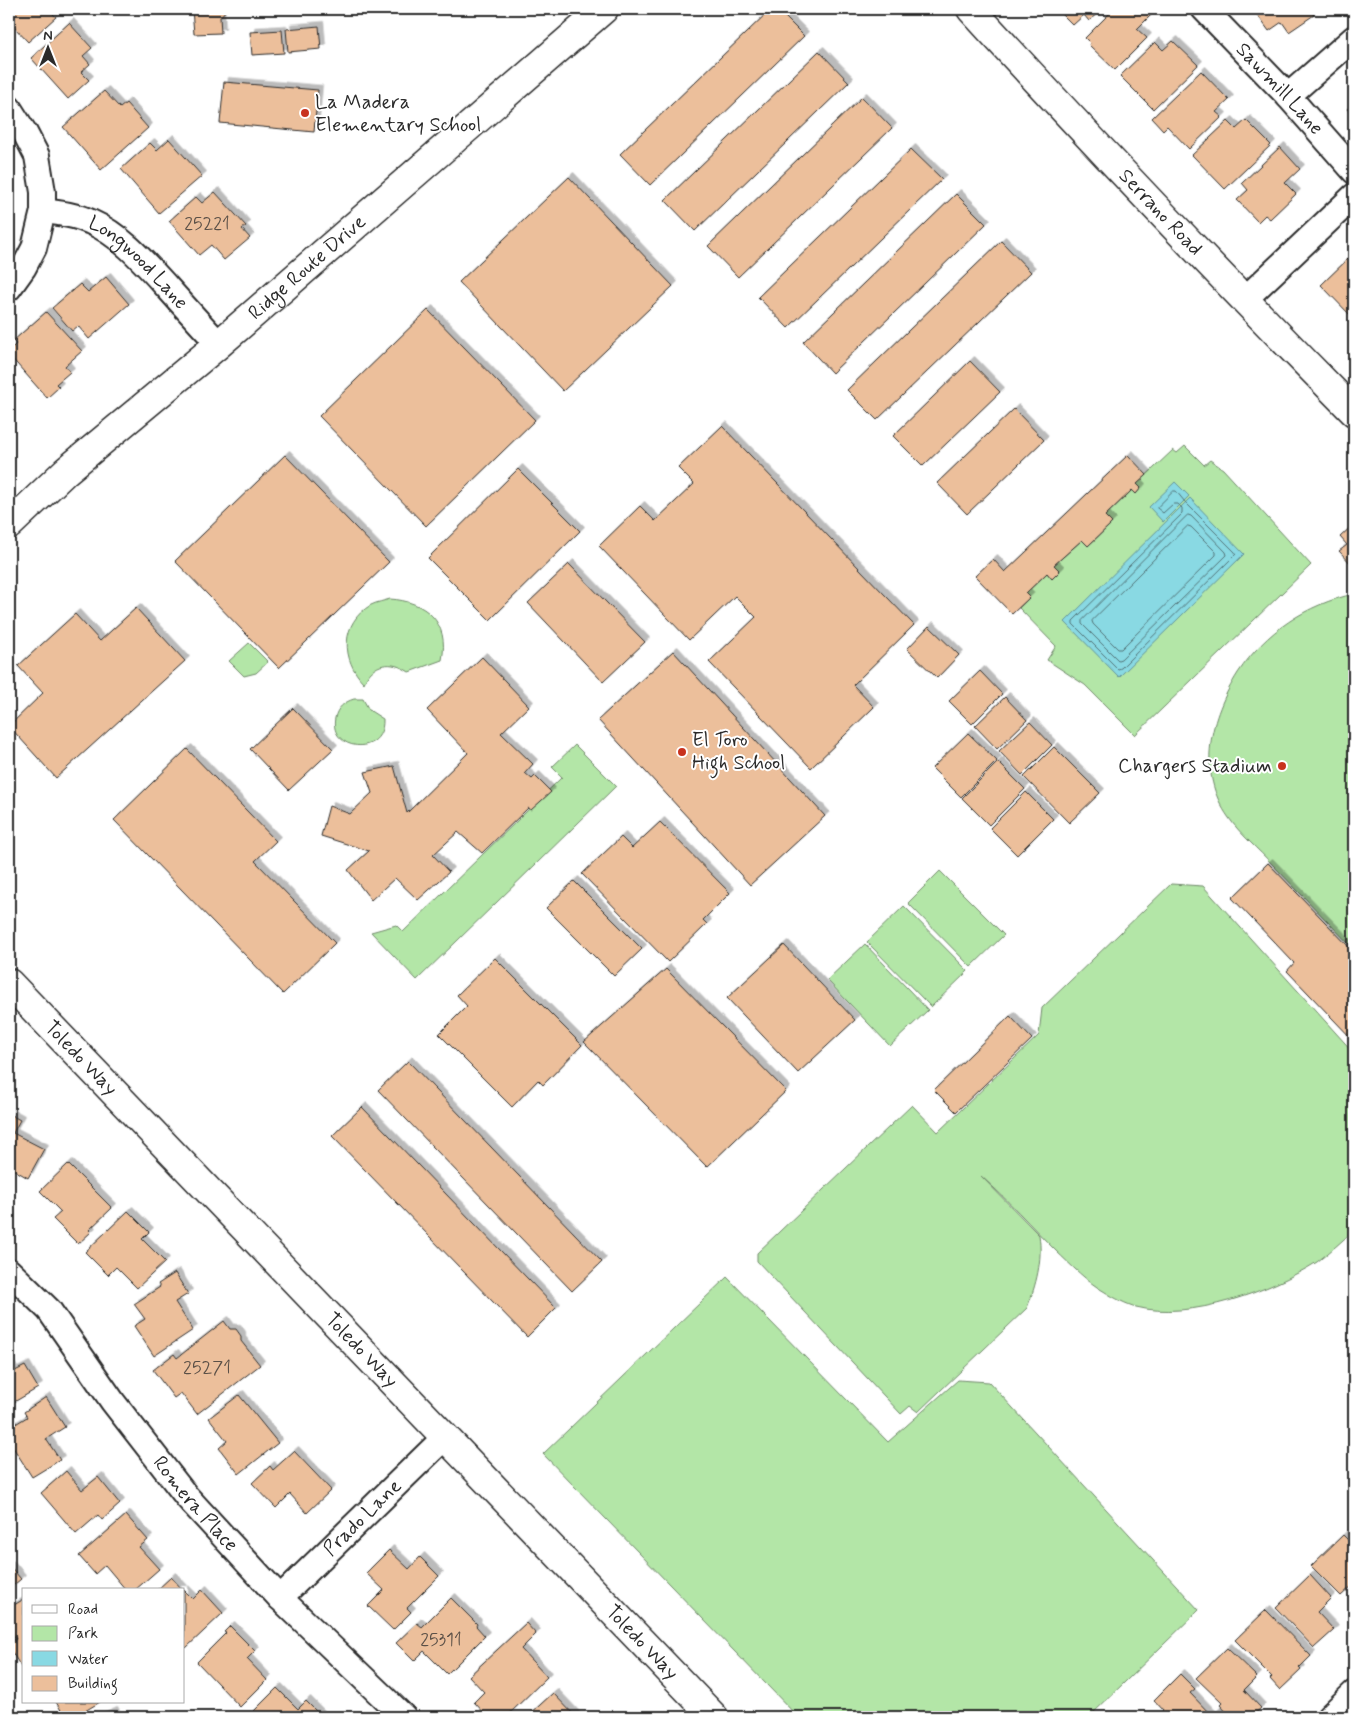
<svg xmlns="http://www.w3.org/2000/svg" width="1363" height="1726" font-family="Mynerve,sans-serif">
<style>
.green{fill:#b3e6a7;stroke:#6f8869}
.water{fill:#89d9e3;stroke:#639399}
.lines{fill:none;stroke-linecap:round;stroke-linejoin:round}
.shore{stroke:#517175;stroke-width:1}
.building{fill:#ecbf9b;stroke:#2b2b2b;filter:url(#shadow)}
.street-casing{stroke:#2b2b2b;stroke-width:28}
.secondary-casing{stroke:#2b2b2b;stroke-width:31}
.street{stroke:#fff;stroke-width:24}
.secondary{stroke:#fff;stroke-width:28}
.poi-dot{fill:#c8321e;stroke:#fff;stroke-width:2}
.labels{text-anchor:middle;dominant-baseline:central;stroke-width:4;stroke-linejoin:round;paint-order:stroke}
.number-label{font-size:18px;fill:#5b5047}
.street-label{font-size:20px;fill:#2b2b2b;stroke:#fff}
.poi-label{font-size:20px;fill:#2b2b2b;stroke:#fff;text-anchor:start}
</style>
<defs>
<filter id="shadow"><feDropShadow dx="4.5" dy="-4.5" stdDeviation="0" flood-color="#0004"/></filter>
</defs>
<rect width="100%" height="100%" fill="#fff"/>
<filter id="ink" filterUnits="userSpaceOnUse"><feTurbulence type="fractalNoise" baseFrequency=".02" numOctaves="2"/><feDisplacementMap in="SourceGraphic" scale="10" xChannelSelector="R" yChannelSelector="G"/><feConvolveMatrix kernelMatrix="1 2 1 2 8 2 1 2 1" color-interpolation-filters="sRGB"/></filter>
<g filter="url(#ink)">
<path class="green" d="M1185,446L1204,465L1210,460L1223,469L1311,565L1135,735L1085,685L1047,660L1056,646L1019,608L1029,598L1026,593L1047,573L1052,579L1060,571L1054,565L1082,540L1088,546L1112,523L1105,516L1132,490L1136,494L1141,488L1137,484L1173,450L1177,453Z
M1354,594V949C1327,921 1300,893 1273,865C1259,850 1240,834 1229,818C1196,772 1210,717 1238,673C1265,632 1307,604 1354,594Z
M390,599C425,601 450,622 442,660L409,672C392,660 373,662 364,683C341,660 340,623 371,605C377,602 384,601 390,599Z
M249,643L268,662L256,673L244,676L229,661Z
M354,699H363L369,710L383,719C385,758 328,751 335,718C337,708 344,702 354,699Z
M575,745L616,786L417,980L371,932L396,925L403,932L562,777L552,767Z
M940,871L1004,935L971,967L908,903Z
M1171,884L1203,886L1354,1053V1230C1342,1241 1330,1252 1317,1262C1271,1291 1190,1321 1136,1307C1126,1304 1114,1298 1105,1292C1087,1282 1071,1265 1056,1251C1031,1226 1007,1199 981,1176L1039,1235C1043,1260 1036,1285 1027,1308L918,1412L910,1406L901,1414L757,1261V1253L912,1105L938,1132L1039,1035L1042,1008Z
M904,906L968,971L931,1007L867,942Z
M865,944L928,1010L890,1046L827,980Z
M727,1277L888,1442L958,1380L989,1382L1199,1610L1089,1717H798L543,1454Z"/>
<path class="water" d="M1175,482L1189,496L1163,522L1149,507Z
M1190,498L1244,554L1119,677L1065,622Z"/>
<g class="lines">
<path class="shore" d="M1174,491H1176L1185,502L1235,552L1236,554L1121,668L1118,669L1073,624V621L1182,514V508L1178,504H1173L1163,513L1157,508Z
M1188,515L1191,516L1226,552L1227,555L1121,659L1118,660L1082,624V621Z
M1188,526L1191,527L1216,552V555L1121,649H1118L1093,624L1092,621Z"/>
</g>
<path class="building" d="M9,9H48L56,17L28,42L14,27L9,32Z
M192,9H227L220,17L221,33L194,34Z
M771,9H777L804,36L650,185L620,154Z
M1057,9H1102L1089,21L1084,15L1073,25Z
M1114,9H1148L1153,13L1137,29L1147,38L1115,70L1089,45L1090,43L1085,38Z
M1253,9H1309L1314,15L1289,32L1282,22L1269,31Z
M69,23L92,48L83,56L90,64L81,72L89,80L68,99L31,58Z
M319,26L321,49L288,52L286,29Z
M282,30L284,53L252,55L250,32Z
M1173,41L1198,65L1153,109L1120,76L1155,42L1163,50Z
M819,51L849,82L695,231L665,200Z
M1201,71L1229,100L1216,112L1222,117L1189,149L1167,126L1163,130L1152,118Z
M224,82L318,90L314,132L220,123Z
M104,91L120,108L126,103L148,128L101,170L63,127Z
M862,97L892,128L738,277L708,246Z
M1354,103V116L1347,109Z
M1246,120L1271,145L1225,189L1192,155L1228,121L1236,129Z
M169,139L202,176L159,213L121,169L150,143L157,150Z
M1280,147L1300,169L1285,183L1296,194L1270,219L1265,215L1258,222L1237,200L1248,190L1242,183Z
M911,149L942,179L788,328L758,297Z
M569,177L673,286L563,391L459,282Z
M215,192L246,226L242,229L250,238L224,260L211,245L199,255L169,221L196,197L202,203Z
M956,194L986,224L832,373L803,342Z
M1001,241L1031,272L877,420L847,390Z
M1352,255L1354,257V315L1352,317L1321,285Z
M106,277L129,304L89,339L78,326L72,331L52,308L80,284L88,292Z
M428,310L535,420L426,526L319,416Z
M46,312L82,351L65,366L70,372L56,384L59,387L47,398L9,355V351L16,344L13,341Z
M970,361L1000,392L923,466L893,436Z
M1014,409L1044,440L967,514L937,483Z
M722,426L914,625L853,685L874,707L811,768L709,662L756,617L735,596L689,640L599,546L640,506L655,521L694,484L678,468Z
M285,455L389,562L279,668L175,561Z
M1128,455L1147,475L1137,484L1141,488L1136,494L1132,490L1105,516L1112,523L1088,546L1082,540L1054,565L1060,571L1052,579L1047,573L1026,593L1030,597L1012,614L975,576L993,559L1005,572Z
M518,469L580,531L490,620L428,558Z
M1354,524V567L1339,551L1347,545L1340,537Z
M569,564L645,642L603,682L528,603Z
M136,608L185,661L56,778L9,726L43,693L18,666L75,614L100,641Z
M929,626L959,655L937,678L907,649Z
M673,651L825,816L750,885L598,720Z
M482,657L529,706L501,733L533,764L525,773L532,779L535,776L551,792L531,810L528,808L482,853L458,832L433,855L449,872L418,900L395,878L371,900L348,870L369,851L321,836L329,806L350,814L372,793L365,772L394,766L407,813L468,753L427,710Z
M980,671L1002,694L972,724L949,701Z
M1005,697L1027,720L997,749L975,726Z
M293,708L333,749L289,790L250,749Z
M1030,722L1052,745L1022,775L999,751Z
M968,733L997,761L961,797L932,768Z
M1054,747L1100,793L1069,823L1024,777Z
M187,749L276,841L255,861L335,943L283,994L114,820Z
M998,762L1025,789L989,825L962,798Z
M1026,792L1053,819L1017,855L990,828Z
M660,822L730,893L703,920L707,924L668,962L582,874L621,837L632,848Z
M1268,863L1354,952V1041L1287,971L1294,963L1232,898Z
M574,881L642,949L614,976L546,908Z
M784,945L855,1020L798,1073L727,998Z
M495,958L582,1045L543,1085L538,1080L512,1107L439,1034L467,1006L457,995Z
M666,969L786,1091L707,1167L584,1042Z
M1010,1016L1032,1039L956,1112L934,1090Z
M408,1061L602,1262L572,1291L378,1090Z
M362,1107L556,1308L527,1337L332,1136Z
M9,1114L20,1120L13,1133L44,1149L28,1178L9,1167Z
M68,1164L112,1208L89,1230L91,1232L78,1244L53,1219L61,1212L40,1191Z
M128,1211L149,1232L142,1239L165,1262L137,1288L116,1267L108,1275L85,1252Z
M175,1273L188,1294L175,1302L193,1330L154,1356L134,1326L145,1319L134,1304L160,1287L158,1284Z
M224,1321L230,1329H236L241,1336V1341L260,1365L197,1414L181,1393L174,1398L153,1370L174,1354L177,1358Z
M9,1365L13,1372L25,1366L38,1388L9,1405Z
M239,1395L278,1443L239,1474L219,1448L227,1441L209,1418Z
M46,1397L65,1427L46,1439L60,1460L32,1477L9,1441V1428L27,1417L24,1412Z
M294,1451L331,1490L307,1513L290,1494L276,1508L252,1483L270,1466L273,1470Z
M66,1471L82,1490L98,1477L120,1504L102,1520L98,1515L76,1534L41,1493Z
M126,1515L148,1540L139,1547L159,1569L135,1590H126L105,1565L95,1574L79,1556Z
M1343,1535L1354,1546V1584L1341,1596L1311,1566Z
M389,1550L409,1569L420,1557L439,1576L407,1608L411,1612L393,1630L368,1606L384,1590L366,1573Z
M9,1565L21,1579L9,1589Z
M1310,1575L1331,1598L1317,1612L1334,1630L1314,1648L1276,1608Z
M171,1577L183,1590H157Z
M184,1590L193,1599L202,1590L223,1613L186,1648L184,1645Z
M451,1598L477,1624L476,1626L485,1636L447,1674L424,1651L414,1661L396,1643L417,1623L422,1627Z
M24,1599V1672L9,1647V1643L16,1639L9,1628V1608Z
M1266,1610L1311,1656L1299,1668L1301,1670L1280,1690L1270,1679L1272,1677L1235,1640Z
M526,1623L536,1634L521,1649L547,1677L506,1717H488L474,1702L484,1692L469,1676Z
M230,1626L255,1651L247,1659L267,1680L240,1707L197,1662L226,1633L224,1632Z
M1227,1648L1257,1677L1244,1690L1261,1708L1251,1717H1231L1220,1705L1222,1703L1196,1678Z
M1180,1674L1195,1689L1190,1693L1212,1716L1217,1711L1223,1717H1160L1158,1715L1163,1710L1154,1700Z
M277,1688L298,1709L306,1701L322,1717H252L250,1715Z
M553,1693L576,1717H527Z
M56,1702H100L75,1717H65Z
M113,1711L116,1717H99Z"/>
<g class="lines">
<defs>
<g id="street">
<path id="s1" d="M1204,9L1288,96L1354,171"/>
<path d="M1288,96L1354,38"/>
<path d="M9,108L25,133L37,156L43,192V211L34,248L24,267L9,288"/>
<path id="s2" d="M43,211C59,213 76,215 91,222C121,235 145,263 167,287C184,306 201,325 219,344"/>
<path d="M1244,300L1354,196"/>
<path id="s3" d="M9,1271L49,1310L113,1402L187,1497L280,1598L404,1717"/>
<path id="s4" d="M280,1598L445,1437"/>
<path d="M1329,1717L1354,1693"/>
</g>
<g id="secondary">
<path id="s5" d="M971,9C1096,146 1224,280 1354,412"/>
<path id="s6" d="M9,525L66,471L219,344L604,9"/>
<path id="s7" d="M9,983L714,1717"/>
</g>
</defs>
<use href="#street" class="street-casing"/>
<use href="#secondary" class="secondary-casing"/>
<use href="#street" class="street"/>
<use href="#secondary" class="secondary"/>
</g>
</g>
<g class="poi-dot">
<circle cx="305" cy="113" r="5"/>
<circle cx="682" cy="752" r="5"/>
<circle cx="1282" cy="766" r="5"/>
</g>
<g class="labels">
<g class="number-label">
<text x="207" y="224">25221</text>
<text x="207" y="1368">25271</text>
<text x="441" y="1640">25311</text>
</g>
<g class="street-label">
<text stroke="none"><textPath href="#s1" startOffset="110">Sawmill Lane</textPath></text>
<text stroke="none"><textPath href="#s5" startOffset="278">Serrano Road</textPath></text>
<text stroke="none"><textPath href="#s2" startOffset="112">Longwood Lane</textPath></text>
<text stroke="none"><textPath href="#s6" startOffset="394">Ridge Route Drive</textPath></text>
<text stroke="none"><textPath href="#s7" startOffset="104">Toledo Way</textPath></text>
<text stroke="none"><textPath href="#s7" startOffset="509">Toledo Way</textPath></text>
<text stroke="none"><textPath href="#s3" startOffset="299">Romera Place</textPath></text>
<text stroke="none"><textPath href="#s4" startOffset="115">Prado Lane</textPath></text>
<text stroke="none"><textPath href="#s7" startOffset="914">Toledo Way</textPath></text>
</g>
<g class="poi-label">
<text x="315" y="102">La Madera<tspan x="315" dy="23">Elementary School</tspan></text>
<text x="692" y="740">El Toro<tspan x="692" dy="23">High School</tspan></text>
<text x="1272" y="766" text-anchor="end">Chargers Stadium</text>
</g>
</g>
<rect width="1363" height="1726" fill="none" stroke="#fff" stroke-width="30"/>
<rect x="15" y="15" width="1333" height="1696" fill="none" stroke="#2b2b2b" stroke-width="2" filter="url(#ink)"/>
<rect x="22" y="1588" width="162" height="115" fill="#ffffff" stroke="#aaaaaa"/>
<rect x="32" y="1605" width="25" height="8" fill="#ffffff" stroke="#aaaaaa"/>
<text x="68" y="1614" font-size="15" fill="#2b2b2b">Road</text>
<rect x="32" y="1626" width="25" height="15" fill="#b3e6a7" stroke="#aaaaaa"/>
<text x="68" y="1638" font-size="15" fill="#2b2b2b">Park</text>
<rect x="32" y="1651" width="25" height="15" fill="#89d9e3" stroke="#aaaaaa"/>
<text x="68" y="1664" font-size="15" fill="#2b2b2b">Water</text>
<rect x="32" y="1676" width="25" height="15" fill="#ecbf9b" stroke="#aaaaaa"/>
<text x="68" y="1688" font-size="15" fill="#2b2b2b">Building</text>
<g transform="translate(48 48)" stroke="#ffffff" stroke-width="4" paint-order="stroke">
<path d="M0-4L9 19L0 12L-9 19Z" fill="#2b2b2b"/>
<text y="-8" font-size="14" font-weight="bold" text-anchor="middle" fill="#2b2b2b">N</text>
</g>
</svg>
